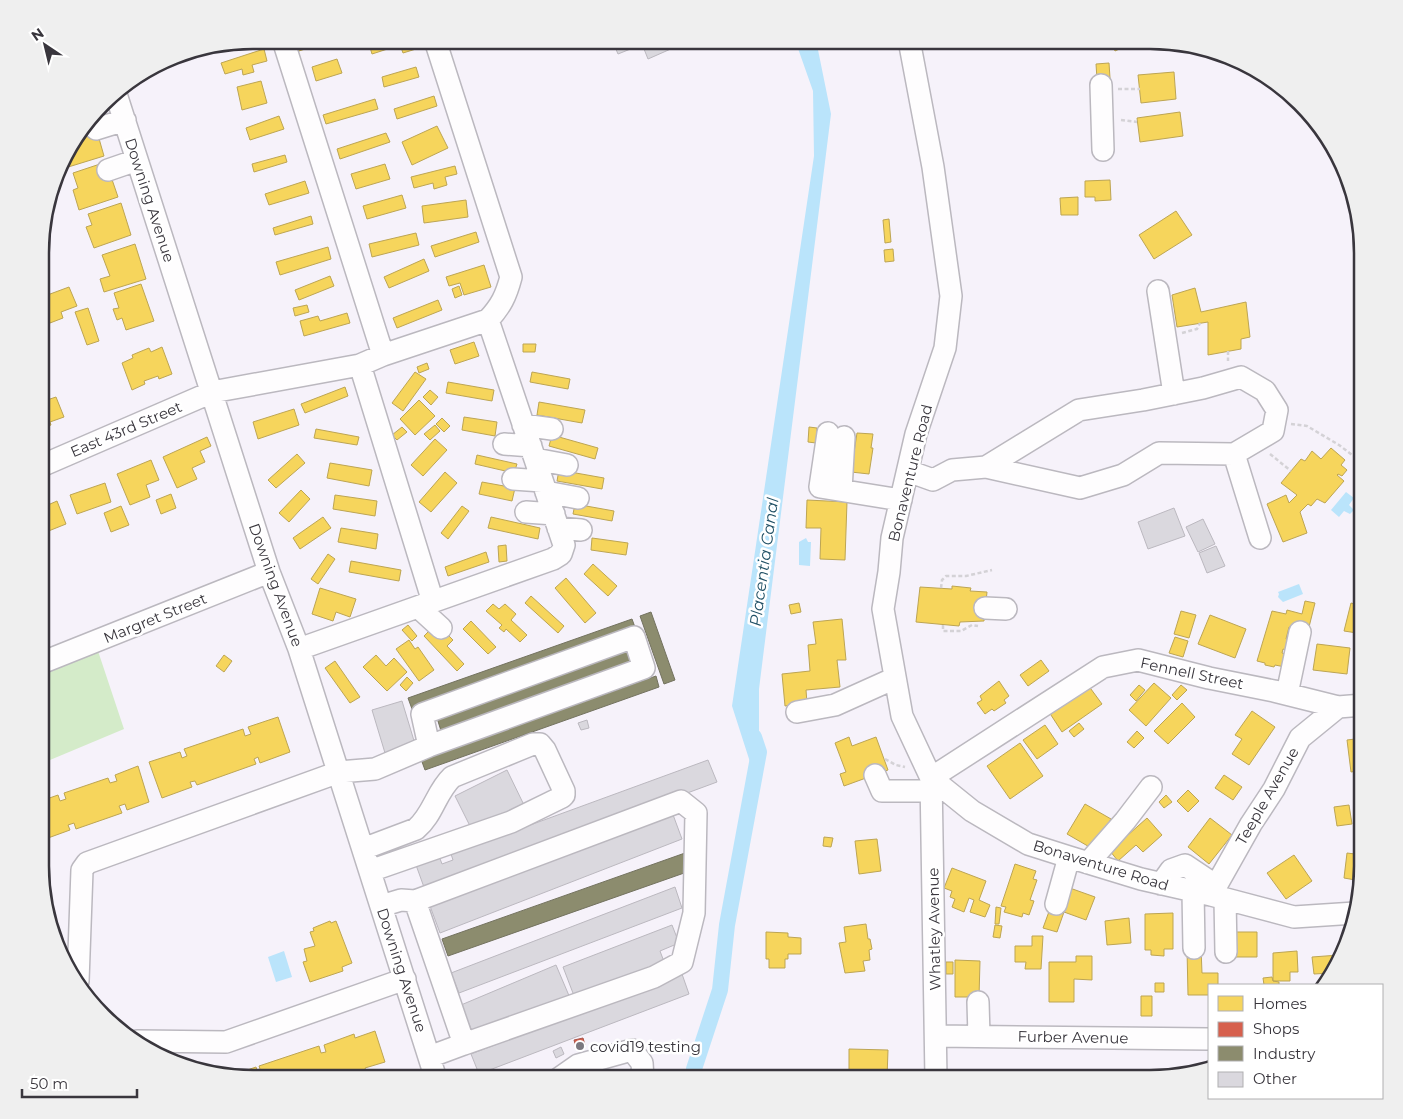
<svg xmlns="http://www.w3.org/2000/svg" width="1403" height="1119" font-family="Montserrat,sans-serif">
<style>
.green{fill:#d4ebc9}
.water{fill:#bae4fb}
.homes{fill:#f6d55c;stroke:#bda553}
.shops{fill:#d6604d;stroke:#a75348}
.industry{fill:#8c8c6e;stroke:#73725f}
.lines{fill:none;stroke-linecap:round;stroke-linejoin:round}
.canal{stroke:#bae4fb;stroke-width:16}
.building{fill:#dad8de;stroke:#bbb8bf}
.minor-casing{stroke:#bbb8bf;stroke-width:24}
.path{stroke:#d4d2d6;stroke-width:2.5;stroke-dasharray:4 2.5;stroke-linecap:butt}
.minor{stroke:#fefdfe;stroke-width:21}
.poi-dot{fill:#7b787f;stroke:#fff;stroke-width:2}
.labels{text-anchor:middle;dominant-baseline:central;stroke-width:5;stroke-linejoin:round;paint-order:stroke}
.street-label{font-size:15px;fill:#39363d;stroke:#fff}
.poi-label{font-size:15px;fill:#39363d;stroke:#fff;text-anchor:start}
.water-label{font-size:16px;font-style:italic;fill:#205065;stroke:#fff}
.rim{fill:none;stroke:#39363d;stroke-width:2.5}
</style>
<rect width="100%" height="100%" fill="#f6f2fa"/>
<path class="green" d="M98,651L124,729L50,760L41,732V674Z"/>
<path class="water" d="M795,40H816L831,114L759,689V752L727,925L750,762L732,706L814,156L813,91Z
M1346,492L1354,498L1349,505L1354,510L1350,514L1344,511L1339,517L1331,510Z
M806,538L808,542H811L810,566L799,565V542Z
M1299,584L1303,594L1283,602L1278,597L1279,594L1278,592Z
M284,951L292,977L276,982L268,957Z"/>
<path class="homes" d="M296,40H333L299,51Z
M381,40H414L416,49L403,53L400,45L372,54L369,44Z
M1110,40H1139L1115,51Z
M264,49L267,61L252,65L254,72L243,75L242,69L225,74L221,63Z
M337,59L342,73L316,81L312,67Z
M1109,63L1110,78L1097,79L1096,64Z
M416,67L419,77L384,87L382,77Z
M1174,72L1176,99L1141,103L1138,75Z
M261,81L267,103L242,110L237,87Z
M434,96L437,106L397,119L394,109Z
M375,99L378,109L326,124L323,115Z
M1180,112L1183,136L1140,142L1137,118Z
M279,116L284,129L250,140L246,128Z
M94,121L104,156L65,168L63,162L68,147L88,123Z
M437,126L448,148L412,165L402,142Z
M386,133L390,142L340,159L337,149Z
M285,155L287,162L254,172L252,164Z
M106,162L118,197L79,210L73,190L78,188L73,173Z
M385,164L390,179L356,189L351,174Z
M455,166L457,174L445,177L447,185L434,189L433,183L414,188L411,177Z
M1110,180L1111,200L1095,201V197H1085V181Z
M305,181L309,193L269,205L265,194Z
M402,195L406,208L367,219L363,206Z
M1078,197V215H1061L1060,198Z
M466,200L468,217L424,223L422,206Z
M121,203L131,235L94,248L86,227L92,225L88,214Z
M1176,211L1192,235L1154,259L1139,235Z
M311,216L313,224L275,235L273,228Z
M889,219L891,242L885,243L883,220Z
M476,232L479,242L435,257L431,246Z
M416,233L419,245L372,257L369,244Z
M135,244L146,279L104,292L100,279L110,276L102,255Z
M328,247L331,259L280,275L276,262Z
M893,249L894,261L885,262L884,250Z
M424,259L429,271L389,288L384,277Z
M484,265L491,287L464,295L460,283L449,286L446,277Z
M330,276L334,286L299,300L295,290Z
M141,284L154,321L126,330L122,318L117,320L113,309L119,308L114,293Z
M459,286L462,295L455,298L452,289Z
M69,287L77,306L61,312L63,318L50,323L48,319L42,321V297Z
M1195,288L1201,312L1246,302L1250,337L1241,339V349L1208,355V322L1177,327L1172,295Z
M438,300L442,310L397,328L393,318Z
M307,305L309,312L295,316L293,308Z
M88,308L99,341L87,345L75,312Z
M347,313L350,323L304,336L300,321L318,316L320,321Z
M474,342L479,356L455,364L450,350Z
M523,344H536L535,352H523Z
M162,347L172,374L159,379L158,376L144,381L145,384L132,390L122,363L133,358L132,355L149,348L151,352Z
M427,363L429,369L419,373L417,367Z
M415,372L426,379L403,411L392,403Z
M532,372L570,379L568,389L530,382Z
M448,382L494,390L492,401L446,393Z
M345,387L348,396L305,413L301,404Z
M430,390L438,397L431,405L423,397Z
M56,397L64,417L50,422L51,425L45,427L44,424L41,426V402Z
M419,400L435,416L415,435L400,419Z
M539,402L585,410L582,423L537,415Z
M294,409L299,425L258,439L253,422Z
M464,417L497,422L495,436L462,430Z
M442,418L450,426L444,432L436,424Z
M435,425L440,431L430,440L424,434Z
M402,427L407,432L397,440L392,435Z
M809,427L817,428L816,443L808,442Z
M316,429L359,437L357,445L314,438Z
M857,433L873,434L871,448H873L869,474L851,472Z
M552,435L598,448L595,459L549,446Z
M207,437L211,446L200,451L205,462L192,468L197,479L177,488L163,457Z
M435,439L447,450L423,476L411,465Z
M1331,448L1345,460L1341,465L1347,470L1342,476L1338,474L1337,475L1344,481L1325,503L1317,499L1311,506L1308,504L1300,512L1307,533L1283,542L1267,504L1286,495L1289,503L1297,495L1281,483L1301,459L1305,461L1312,451L1321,459Z
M297,454L305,463L276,488L268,480Z
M477,455L517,464L514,473L475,464Z
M151,460L159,480L146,485L150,497L130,505L117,474Z
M330,463L372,470L369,486L327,478Z
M559,470L604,478L602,489L557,481Z
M445,472L457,483L431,512L419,502Z
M482,482L515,488L512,501L479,494Z
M105,483L111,502L77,514L70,495Z
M301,490L310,499L289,522L279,513Z
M171,494L176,508L161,514L156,500Z
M335,495L377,501L375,516L333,509Z
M807,500L847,502L845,560L820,559L821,528H806Z
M57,501L66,524L41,534V508Z
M575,504L614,511L612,521L573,514Z
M121,506L129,525L111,532L104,513Z
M462,506L469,511L448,539L441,533Z
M323,517L331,528L300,549L293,538Z
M491,517L540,528L538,539L488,528Z
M341,528L378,534L376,549L338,542Z
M592,538L628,543L626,555L591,550Z
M506,545L507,561L499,562L498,546Z
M1356,551L1363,552V570L1355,569Z
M486,552L489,562L448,576L445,567Z
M328,554L335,559L318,584L311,579Z
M351,561L401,570L399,581L349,572Z
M593,564L617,586L608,596L584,574Z
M566,578L596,613L585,623L555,588Z
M952,586L971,588L970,591L987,592L984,621L960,622L959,626L916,622L920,587L952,589Z
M320,588L356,599L350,617L336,612L333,621L312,614Z
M531,596L564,626L558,633L525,603Z
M1305,601L1315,603L1308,631L1289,627L1286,639L1292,640L1289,651L1283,649L1282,653L1289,655L1285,667L1275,665L1274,667L1265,665V663L1257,661L1272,611L1286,614L1287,610L1302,614Z
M799,603L801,612L791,614L789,605Z
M1351,603L1363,606L1357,633L1344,631Z
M493,604L499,609L505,604L516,614L511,620L527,635L520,642L506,629L504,632L499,628L502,625L486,611Z
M1181,611L1196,615L1189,638L1174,634Z
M1210,615L1246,629L1235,658L1198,644Z
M842,619L846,660H837L840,687L806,690L807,703L785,706L782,674L810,671L808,645L816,644L813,622Z
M471,621L496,647L488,654L463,629Z
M408,625L417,636L412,641L402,630Z
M431,629L443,630L453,640L447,646L464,664L457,671L424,636Z
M1175,637L1188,641L1183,657L1169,653Z
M409,640L415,649L418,647L434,670L419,681L396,649Z
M1317,644L1350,648L1347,674L1313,670Z
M224,655L232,661L224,672L216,666Z
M376,655L386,666L394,658L407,672L387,691L363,667Z
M1041,660L1049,671L1028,686L1020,675Z
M335,661L360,697L350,703L325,668Z
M407,677L413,683L406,691L400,685Z
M999,681L1009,696L1004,700L1006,703L994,711L992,709L985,714L977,703L982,700L980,696Z
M1154,683L1171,698L1146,726L1129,710Z
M1088,685L1102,704L1062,732L1049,712Z
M1139,685L1145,690L1136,701L1130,695Z
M1181,685L1187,690L1177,700L1172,695Z
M1182,703L1195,717L1168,744L1154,731Z
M1252,711L1275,727L1249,765L1232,754L1242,739L1235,735Z
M278,717L290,752L260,763L258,757L254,759L256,764L197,785L195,781L190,782L192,787L162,798L149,762L180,752L182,758L187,756L184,749L243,729L245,736L251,734L248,727Z
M1079,723L1084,729L1074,737L1069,731Z
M1045,725L1058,744L1037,759L1023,740Z
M1137,731L1144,738L1134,748L1127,742Z
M849,737L852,746L876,737L888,770L844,786L840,774L846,772L835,743Z
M1363,738V770L1351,772L1347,740Z
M1020,743L1043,776L1010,799L987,766Z
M138,766L149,802L127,810L125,804L119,806L122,813L76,829L74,823L68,825L70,830L48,838L41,817V801L58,795L60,801L66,799L64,793L108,778L110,783L117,781L115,775Z
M1224,775L1242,787L1233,800L1215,788Z
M1188,790L1199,801L1188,812L1177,801Z
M1166,795L1172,802L1164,808L1159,802Z
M1085,804L1111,819L1093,849L1067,834Z
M1349,805L1352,824L1337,826L1334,807Z
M1147,818L1162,835L1143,852L1136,845L1118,861L1110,851Z
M1210,818L1232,835L1209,864L1188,847Z
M824,837L833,838L831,847L823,846Z
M877,839L881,871L859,874L855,841Z
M41,852H48V876H41L40,880Z
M1347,853L1363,855L1361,881L1344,878Z
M1294,855L1312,881L1286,899L1267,873Z
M1015,864L1036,871L1033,879L1037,880L1030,900L1034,901L1029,915L1023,913L1022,917L1004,912L1006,907L1001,906Z
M952,868L986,881L979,900L990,905L985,917L970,912L974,900L969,898L964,912L952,907L955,899L950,897L952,891L944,888Z
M41,881L47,882L46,903Z
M1067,887L1095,897L1086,920L1064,912L1057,932L1043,928L1051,906Z
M996,907L1001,908L999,924H995Z
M1173,913V949H1164V956L1151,955V950H1145V914Z
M1129,918L1131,943L1107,945L1105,921Z
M330,921L331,923L336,921L352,963L342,967L343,971L310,982L303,962L307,961L304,949L315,946L310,932L314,931L313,928Z
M866,924L868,939H870L872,949L869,950L870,960L863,961L865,971L845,973L839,943L846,942L844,927Z
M995,925L1002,926L1000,938L993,937Z
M766,932L788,933V937L801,938V954H788V959H785V968H769V959H766Z
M1232,932H1257V957H1231Z
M1032,936H1043L1041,969H1025L1026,962H1015V946H1032Z
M1201,948L1202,973H1218V985H1209V995H1188L1187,949Z
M1297,951L1298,972H1290V981H1273V953Z
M1339,955V960L1331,973L1314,974L1312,957Z
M1076,956H1092V980L1074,979V1002H1049V962H1076Z
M955,960L980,961L979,997H955Z
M946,962H953V974H946Z
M1272,977L1273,981L1279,982V985H1264L1263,978Z
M1155,983H1164V992H1155Z
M1141,996H1152V1016H1141Z
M375,1031L385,1062L365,1068L366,1071L344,1079H334L333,1074L328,1076L329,1079H239L230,1076L256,1067L258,1073L261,1072L259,1066L319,1046L321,1053L326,1052L324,1045L354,1034L355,1038Z
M849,1049L888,1050L887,1078L849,1077Z
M1042,1070L1043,1079H971V1077Z
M1148,1072H1184L1148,1079Z"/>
<path class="shops" d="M583,1038L585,1045L576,1047L574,1040Z"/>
<path class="industry" d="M651,612L675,680L664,684L640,616Z
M632,619L636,630L412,709L408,698Z
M631,649L636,666L442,734L437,718Z
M656,676L659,687L425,770L421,759Z
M685,853L687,872L448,956L442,939Z"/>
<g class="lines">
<path class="canal" d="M694,1079V1069L720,990L727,925L759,752L754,737"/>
</g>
<path class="building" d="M612,40H641L643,44L618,54Z
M665,40H670L673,48L648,59L644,49Z
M1174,508L1185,536L1148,549L1138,522Z
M1203,519L1215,544L1198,552L1186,527Z
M1216,546L1225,566L1207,573L1199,553Z
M402,701L415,744L385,753L372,710Z
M587,720L589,728L581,730L578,723Z
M708,760L717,782L425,890L416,865L439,856L442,864L453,860L451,854Z
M507,770L524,805L472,830L455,796Z
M672,812L682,839L440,933L430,906Z
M675,887L682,908L459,993L451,973Z
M672,925L679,943L660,951L666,967L576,1001L563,967Z
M556,965L570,998L475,1038L461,1005Z
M682,974L689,994L479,1074L471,1054Z
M561,1047L564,1054L556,1058L553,1051Z"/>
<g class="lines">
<defs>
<path id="minor" d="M283,40L383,355
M909,40L933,167L951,296L945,348L916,434L892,538L889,572L883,609L902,716L931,778L972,811L1028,844L1069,857L1141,879L1211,895L1294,917L1355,913
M1101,85L1103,150
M115,91L269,572L299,649L436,1079
M96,129L125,120
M108,170L137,160
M1158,291L1174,394
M360,365L433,602
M523,425L552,429
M828,433L820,487L901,500
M504,444L531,446
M1234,454L1260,538
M535,459L567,465
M41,466L212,392L360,365L383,355L488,320
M908,471L933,480L952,470L986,467L1079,410L1143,400L1203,388L1241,377L1265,391L1277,410L1273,431L1234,454L1159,453L1123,475L1080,488L986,467
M513,479L542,481
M841,490L844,437
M546,492L578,498
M526,512L554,514
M558,528L581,530
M418,607L441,628
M985,608L1006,609
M299,649L553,559L561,554L564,545L488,320C501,306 506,296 511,277L435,40
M41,663L269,572
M1287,694L1300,632
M797,712L835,705L895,678
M875,775L882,791H932
M931,778L1103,667L1138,660L1209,678L1274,691L1338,707L1363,705
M931,778L936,1079
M363,849L416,829C433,815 436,792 452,777L533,744H540L545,750L564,791V795L562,797L511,822L370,871
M1088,863L1125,821L1151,787
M1161,884L1171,870L1185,865L1209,881L1202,894
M1193,891L1194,948
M1211,895L1251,824L1274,789L1300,738L1338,707
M1225,899L1226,952
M415,901L681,801L696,813L694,913L682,962L654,977L464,1044
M1056,904L1069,857
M381,906L401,900L415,901L464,1044L429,1057
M78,981L82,870L87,863L339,772L375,769L429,746L644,668L634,637L422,714L429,746
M978,1002L979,1036
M936,1036L1209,1039
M137,1041L226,1042L405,979
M558,1079L578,1065L632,1050L642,1063L643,1079"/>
</defs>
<use href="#minor" class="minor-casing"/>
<path class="path" d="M1118,89H1140
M1121,120L1137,122
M1182,333L1197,329L1200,323
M1228,351V361
M1291,424L1307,426L1339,445L1360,461L1361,480
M1270,454L1291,471
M941,588L942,580L946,576H966L992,570
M943,625V631H961L972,625L978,626
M885,759L896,765L905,767"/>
<use href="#minor" class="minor"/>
</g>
<circle class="poi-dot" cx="580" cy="1046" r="5"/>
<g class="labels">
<g class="street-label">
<text transform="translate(150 200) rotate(72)">Downing Avenue</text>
<text transform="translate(126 429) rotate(-23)">East 43rd Street</text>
<text transform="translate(910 473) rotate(-76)">Bonaventure Road</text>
<text transform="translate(276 585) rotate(70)">Downing Avenue</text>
<text transform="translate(155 618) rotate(-22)">Margret Street</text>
<text transform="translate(1192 673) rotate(12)">Fennell Street</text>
<text transform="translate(1267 796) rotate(-60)">Teeple Avenue</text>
<text transform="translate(1101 865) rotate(17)">Bonaventure Road</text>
<text transform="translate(934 929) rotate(-91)">Whatley Avenue</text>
<text transform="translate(402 970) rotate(72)">Downing Avenue</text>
<text transform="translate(1073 1037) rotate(1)">Furber Avenue</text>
</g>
<g class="poi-label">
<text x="590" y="1046">covid19 testing</text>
</g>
<g class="water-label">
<text transform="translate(764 562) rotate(-82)">Placentia Canal</text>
</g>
</g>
<path d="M0 0H1403V1119H0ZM253 49H1150A204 204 0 0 1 1354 253V866A204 204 0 0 1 1150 1070H253A204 204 0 0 1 49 866V253A204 204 0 0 1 253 49Z" fill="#efefef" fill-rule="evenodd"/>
<path class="rim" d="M253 49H1150A204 204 0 0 1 1354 253V866A204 204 0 0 1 1150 1070H253A204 204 0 0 1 49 866V253A204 204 0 0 1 253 49Z"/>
<rect x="1208" y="984" width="175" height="115" fill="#ffffff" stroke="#b0afb1"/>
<rect x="1218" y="996" width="25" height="15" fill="#f6d55c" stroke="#b0afb1"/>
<text x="1253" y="1009" font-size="15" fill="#39363d">Homes</text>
<rect x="1218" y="1022" width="25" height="15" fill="#d6604d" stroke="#b0afb1"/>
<text x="1253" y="1034" font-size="15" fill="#39363d">Shops</text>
<rect x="1218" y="1046" width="25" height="15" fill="#8c8c6e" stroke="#b0afb1"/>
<text x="1253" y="1059" font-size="15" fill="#39363d">Industry</text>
<rect x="1218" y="1072" width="25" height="15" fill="#dad8de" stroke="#b0afb1"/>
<text x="1253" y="1084" font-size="15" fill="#39363d">Other</text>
<g transform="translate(45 45) rotate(325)" stroke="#ffffff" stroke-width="4" paint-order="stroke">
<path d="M0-4L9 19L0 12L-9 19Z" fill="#39363d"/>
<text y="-8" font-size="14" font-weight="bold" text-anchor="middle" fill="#39363d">N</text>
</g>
<path d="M22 1089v8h115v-8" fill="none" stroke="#39363d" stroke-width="2.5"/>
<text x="30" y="1089" font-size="15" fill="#39363d" stroke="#ffffff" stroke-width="4" paint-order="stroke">50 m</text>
</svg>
